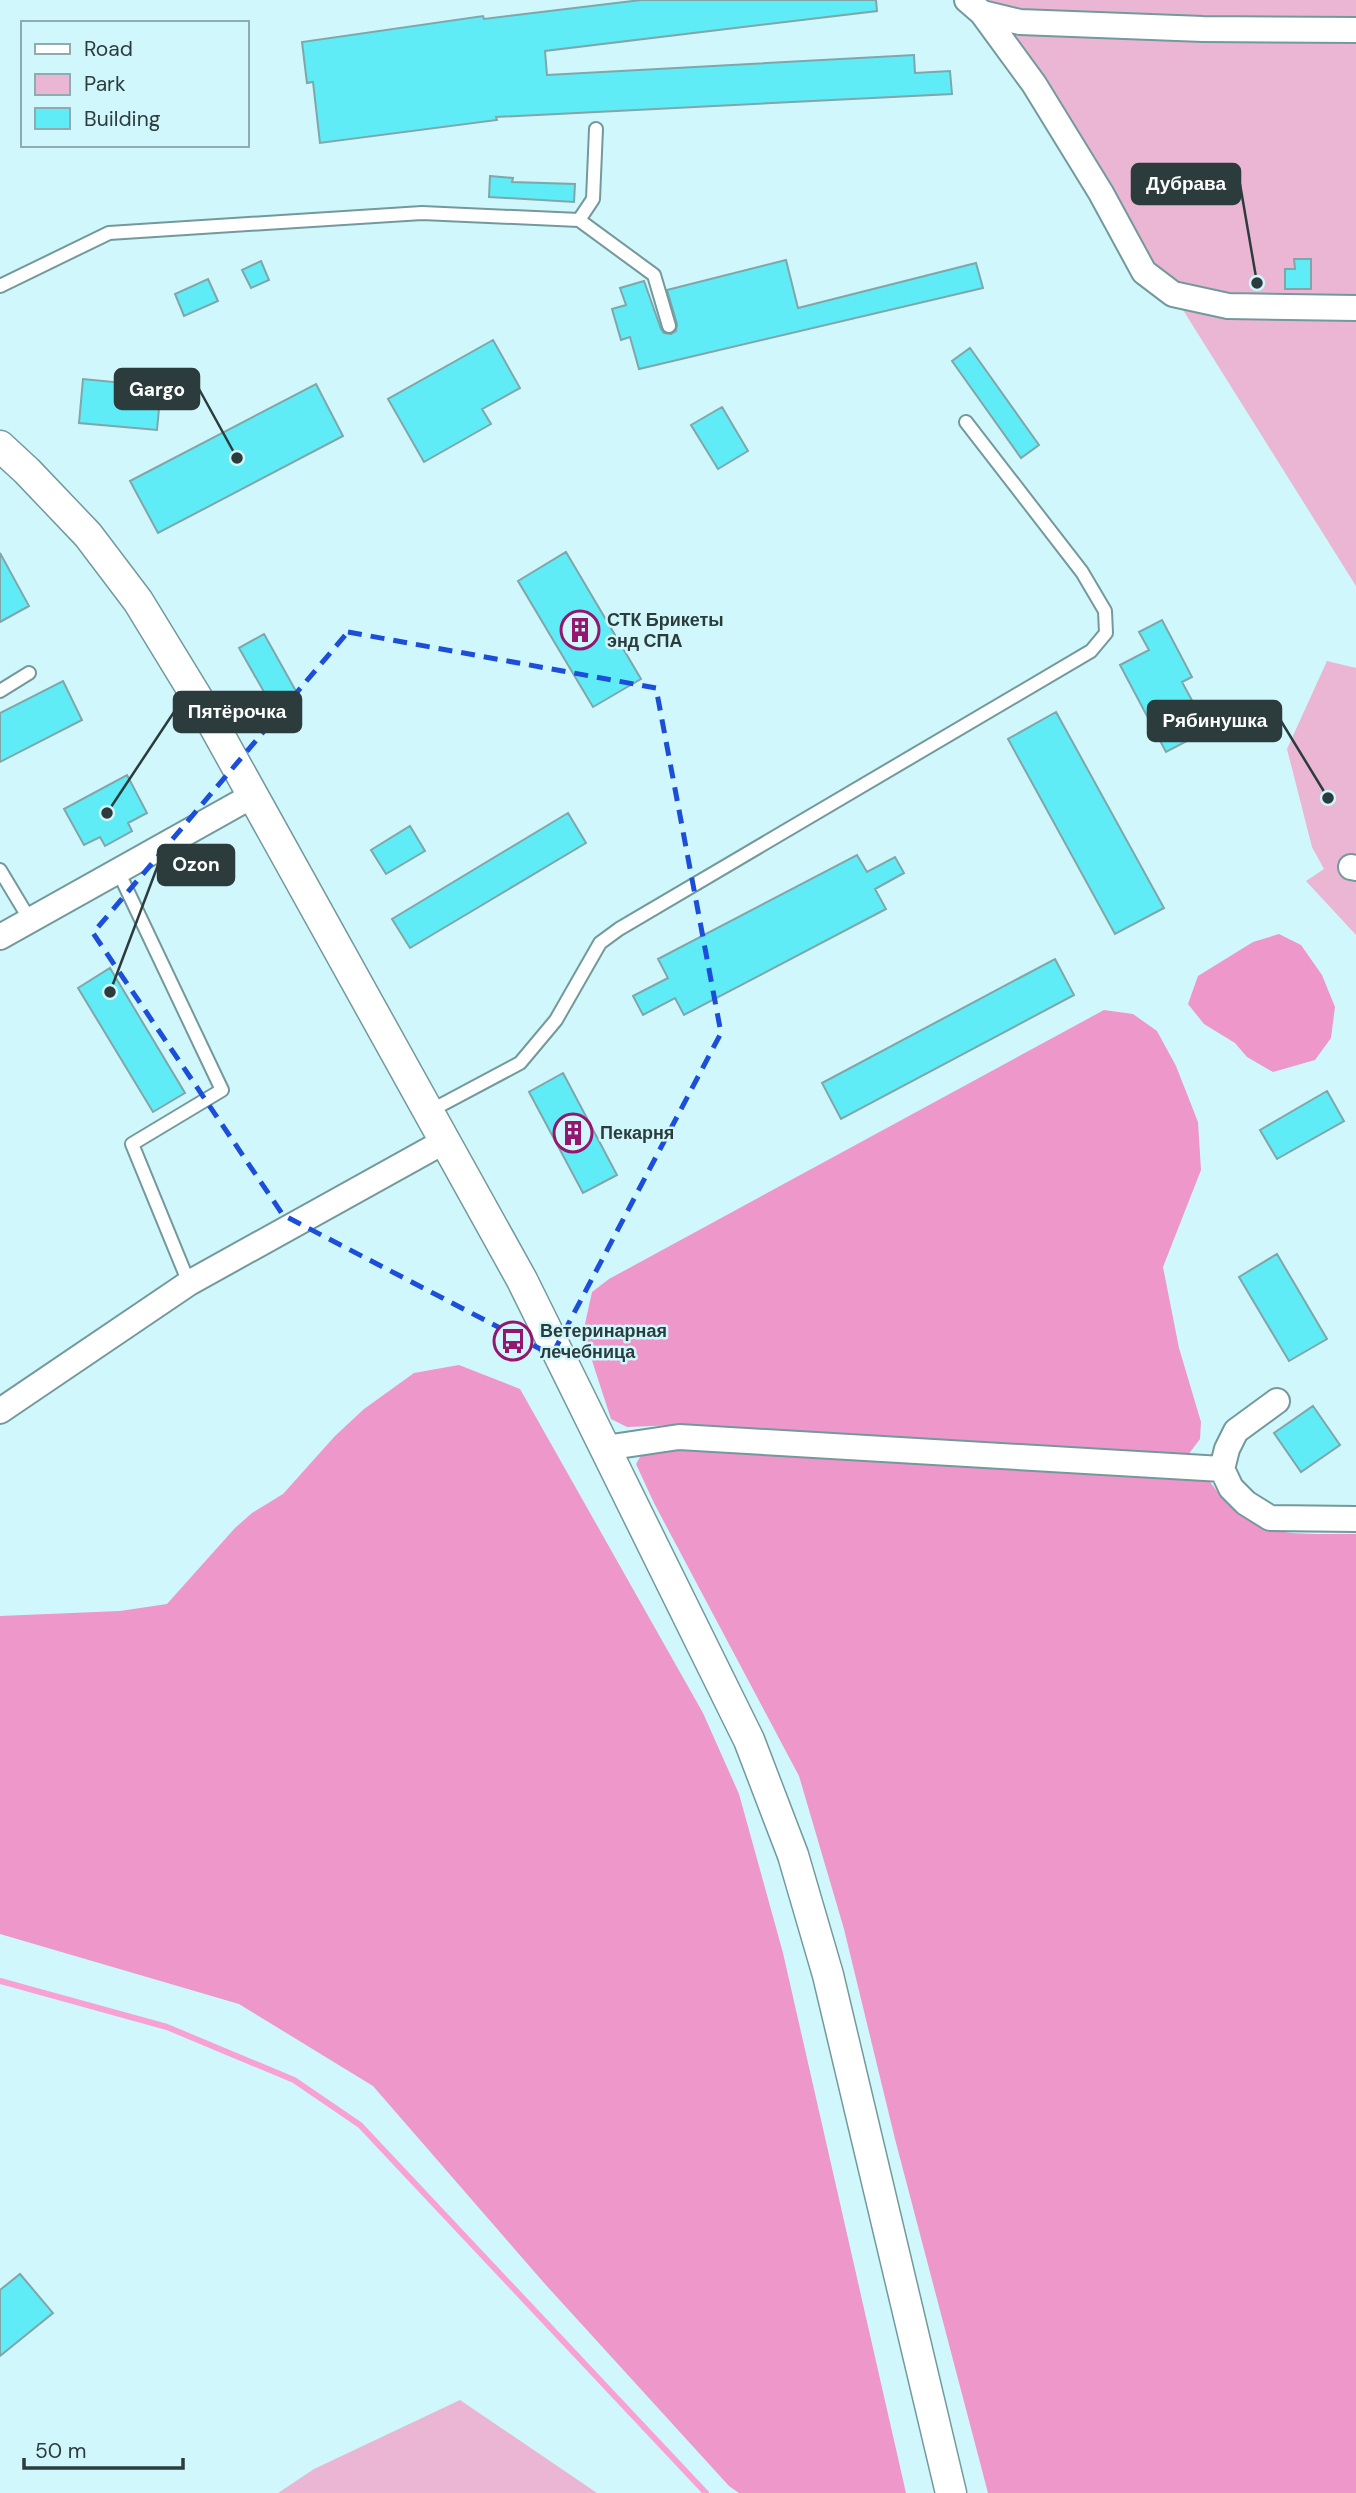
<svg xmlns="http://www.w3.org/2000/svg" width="1356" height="2493" font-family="'DM Sans',sans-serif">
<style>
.green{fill:#ebb6d4}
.forest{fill:#ed97cb}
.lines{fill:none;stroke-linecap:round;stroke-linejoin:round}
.stream{stroke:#f7a1d4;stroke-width:6}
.building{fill:#5fecf7;stroke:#80a6a9;stroke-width:2}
.service-casing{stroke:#74999c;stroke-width:16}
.minor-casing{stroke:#74999c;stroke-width:28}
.tertiary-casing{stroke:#74999c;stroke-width:33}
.service{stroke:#fff;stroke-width:12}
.minor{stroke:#fff;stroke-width:24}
.tertiary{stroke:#fff;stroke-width:30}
.marked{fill:none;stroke:#1d4ed8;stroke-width:5;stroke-dasharray:14 9;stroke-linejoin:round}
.labels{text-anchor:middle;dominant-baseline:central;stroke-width:5;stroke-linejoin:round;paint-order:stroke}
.poi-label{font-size:18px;font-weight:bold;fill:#2c3c3d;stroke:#d0f7fb;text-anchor:start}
.leader{fill:none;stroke:#2c3c3d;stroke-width:2.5}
.callout-dot{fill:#2c3c3d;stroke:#d0f7fb;stroke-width:2.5}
.callout{fill:#2c3c3d;stroke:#2c3c3d;stroke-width:2.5}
.callout-label{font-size:19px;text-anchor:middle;font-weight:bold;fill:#fff}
</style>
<rect width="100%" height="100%" fill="#d0f7fb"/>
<path class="green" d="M967,0H1356V586L1173,294Z
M1327,661L1356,668V935L1306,881L1324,869L1312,847L1287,749Z
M460,2400L597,2493H278L314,2469Z"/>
<path class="forest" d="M1279,934L1301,945L1322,975L1335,1007L1331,1038L1315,1060L1273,1072L1247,1057L1235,1043L1204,1024L1188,1004L1198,976L1253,942Z
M1104,1010L1133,1014L1157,1031L1176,1066L1198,1122L1201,1170L1163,1267L1179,1348L1201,1422L1200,1439L1188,1455L677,1425L627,1427L611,1419L583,1333L592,1292L609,1279Z
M459,1365L520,1389L703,1713L739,1794L783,1953L906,2493H739L729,2486L545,2284L373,2086L239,2004L0,1934V1616L120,1611L167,1604L235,1528L252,1513L283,1494L335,1436L364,1409L414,1373Z
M680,1443L1208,1479C1252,1542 1288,1533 1356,1534V2493H988L895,2139L844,1929L799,1776L654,1503L636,1464L644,1450Z"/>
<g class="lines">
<path class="stream" d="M0,1981L167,2027L294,2080L360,2125L706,2493"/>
</g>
<path class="building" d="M641,0H876L877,11L545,51L547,75L914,55L915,73L950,71L952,94L496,117L497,120L320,143L313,82L307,83L302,42L483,16L484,19Z
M490,176L513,178L512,182L575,184L574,202L489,197Z
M1294,259H1311V289H1285V269H1295Z
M786,260L798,308L976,263L983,288L639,369L630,337L621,340L612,309L626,305L620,288L644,281L661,329L664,333L671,334L676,331L677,324L667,290Z
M261,261L269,280L251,288L242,270Z
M208,279L218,301L184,316L175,294Z
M493,340L520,388L482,409L491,424L424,462L388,399Z
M970,348L1039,445L1021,458L952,361Z
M135,374L162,377L157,430L79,423L83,379L134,384Z
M316,384L343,436L158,533L130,481Z
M722,407L748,451L718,469L691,425Z
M566,552L641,679L593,707L518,581Z
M0,553L29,606L0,622Z
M1162,620L1192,677L1182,682L1208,730L1166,752L1120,665L1149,650L1139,632Z
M264,634L301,700L276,713L239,648Z
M63,681L82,720L0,762V713Z
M1056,712L1164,908L1115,934L1008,739Z
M127,775L147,813L128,823L132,831L105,846L100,837L84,845L64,809Z
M568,813L586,843L410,948L392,919Z
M410,826L425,851L386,874L371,850Z
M857,855L867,872L895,857L904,873L875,889L886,909L684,1015L675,998L643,1015L633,996L668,978L658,959Z
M1055,959L1074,995L841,1119L822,1083Z
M110,968L185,1093L153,1112L78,988Z
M563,1073L617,1175L583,1193L529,1092Z
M1327,1091L1344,1121L1277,1159L1260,1130Z
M1277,1254L1327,1339L1289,1361L1239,1277Z
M1313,1406L1340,1445L1301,1472L1274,1433Z
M20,2274L53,2313L0,2356V2290Z"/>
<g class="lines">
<defs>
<path id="service" d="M579,220L654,275L669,326
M0,286L109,233L422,213L579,220L593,199L596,129
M0,691L29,673
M0,870L30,920
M118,871L222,1090L132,1144L189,1283
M428,1112L520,1063L556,1020L600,943L619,929L1091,651L1106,633L1105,611L1082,572L966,422"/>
<path id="minor" d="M967,0L982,13L1034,84L1101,193L1144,272L1173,294L1228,306L1356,308
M982,13L1020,22L1203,29L1356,30
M1351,867L1356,868
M0,937L252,796
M1277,1401L1236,1431L1227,1449L1222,1469L1231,1488L1246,1503L1270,1518L1356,1519
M0,1411L189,1283L445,1141
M605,1448L679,1437L1222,1469"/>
<path id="tertiary" d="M0,446L27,471L88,535L138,601L212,722L522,1280L749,1740L793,1855L828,1975L951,2493"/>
</defs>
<use href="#service" class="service-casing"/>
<use href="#minor" class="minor-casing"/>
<use href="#tertiary" class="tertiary-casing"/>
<use href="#service" class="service"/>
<use href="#minor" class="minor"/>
<use href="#tertiary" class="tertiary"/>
</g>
<path class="marked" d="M348,632L656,688L721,1033L552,1355L283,1215L93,933Z"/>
<defs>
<symbol id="building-ring" viewBox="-11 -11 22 22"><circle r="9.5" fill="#d0f7fb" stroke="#95166f" stroke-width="1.5"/><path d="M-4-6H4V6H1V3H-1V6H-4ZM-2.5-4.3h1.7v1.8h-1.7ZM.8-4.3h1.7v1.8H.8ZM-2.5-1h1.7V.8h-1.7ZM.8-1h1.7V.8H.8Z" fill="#95166f"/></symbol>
<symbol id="bus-ring" viewBox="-11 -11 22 22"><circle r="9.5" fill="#d0f7fb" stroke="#95166f" stroke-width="1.5"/><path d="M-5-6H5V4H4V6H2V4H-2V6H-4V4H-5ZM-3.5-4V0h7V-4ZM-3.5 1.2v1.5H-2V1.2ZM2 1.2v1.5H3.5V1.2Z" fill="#95166f"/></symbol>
</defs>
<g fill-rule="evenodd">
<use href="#building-ring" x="558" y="608" width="44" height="44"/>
<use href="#building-ring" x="551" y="1111" width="44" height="44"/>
<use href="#bus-ring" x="491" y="1319" width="44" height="44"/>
</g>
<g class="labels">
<g class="poi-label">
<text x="607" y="620">СТК Брикеты<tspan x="607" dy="21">энд СПА</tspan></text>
<text x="600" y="1133">Пекарня</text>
<text x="540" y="1331">Ветеринарная<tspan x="540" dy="21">лечебница</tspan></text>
</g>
</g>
<path class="leader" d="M1257 283L1240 184M237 458L199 389M107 813L174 712M1328 798L1281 721M110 992L158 865"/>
<g class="callout-dot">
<circle cx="1257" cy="283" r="7"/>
<circle cx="237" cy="458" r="7"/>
<circle cx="107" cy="813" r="7"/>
<circle cx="1328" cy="798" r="7"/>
<circle cx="110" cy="992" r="7"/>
</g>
<g class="callout">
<rect x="1132" y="164" width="108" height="40" rx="7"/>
<rect x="115" y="369" width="84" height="40" rx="7"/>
<rect x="174" y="692" width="127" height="40" rx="7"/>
<rect x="1148" y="701" width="133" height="40" rx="7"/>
<rect x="158" y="845" width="76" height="40" rx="7"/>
</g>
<g class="callout-label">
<text x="1186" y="190">Дубрава</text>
<text x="157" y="396">Gargo</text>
<text x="237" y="718">Пятёрочка</text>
<text x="1215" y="727">Рябинушка</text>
<text x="196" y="871">Ozon</text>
</g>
<rect x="21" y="21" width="228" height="126" fill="#d0f7fb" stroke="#8eacaf" stroke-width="2"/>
<rect x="35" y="44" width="35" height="10" fill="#ffffff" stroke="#8eacaf" stroke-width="2"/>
<text x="84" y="56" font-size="21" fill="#2c3c3d">Road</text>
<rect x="35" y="74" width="35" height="21" fill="#ebb6d4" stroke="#8eacaf" stroke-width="2"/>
<text x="84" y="91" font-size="21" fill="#2c3c3d">Park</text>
<rect x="35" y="108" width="35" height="21" fill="#5fecf7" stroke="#8eacaf" stroke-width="2"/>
<text x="84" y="126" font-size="21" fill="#2c3c3d">Building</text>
<path d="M24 2458v10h159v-10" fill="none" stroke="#2c3c3d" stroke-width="3.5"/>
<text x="35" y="2458" font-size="21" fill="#2c3c3d" stroke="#d0f7fb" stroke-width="5" paint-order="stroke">50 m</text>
</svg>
